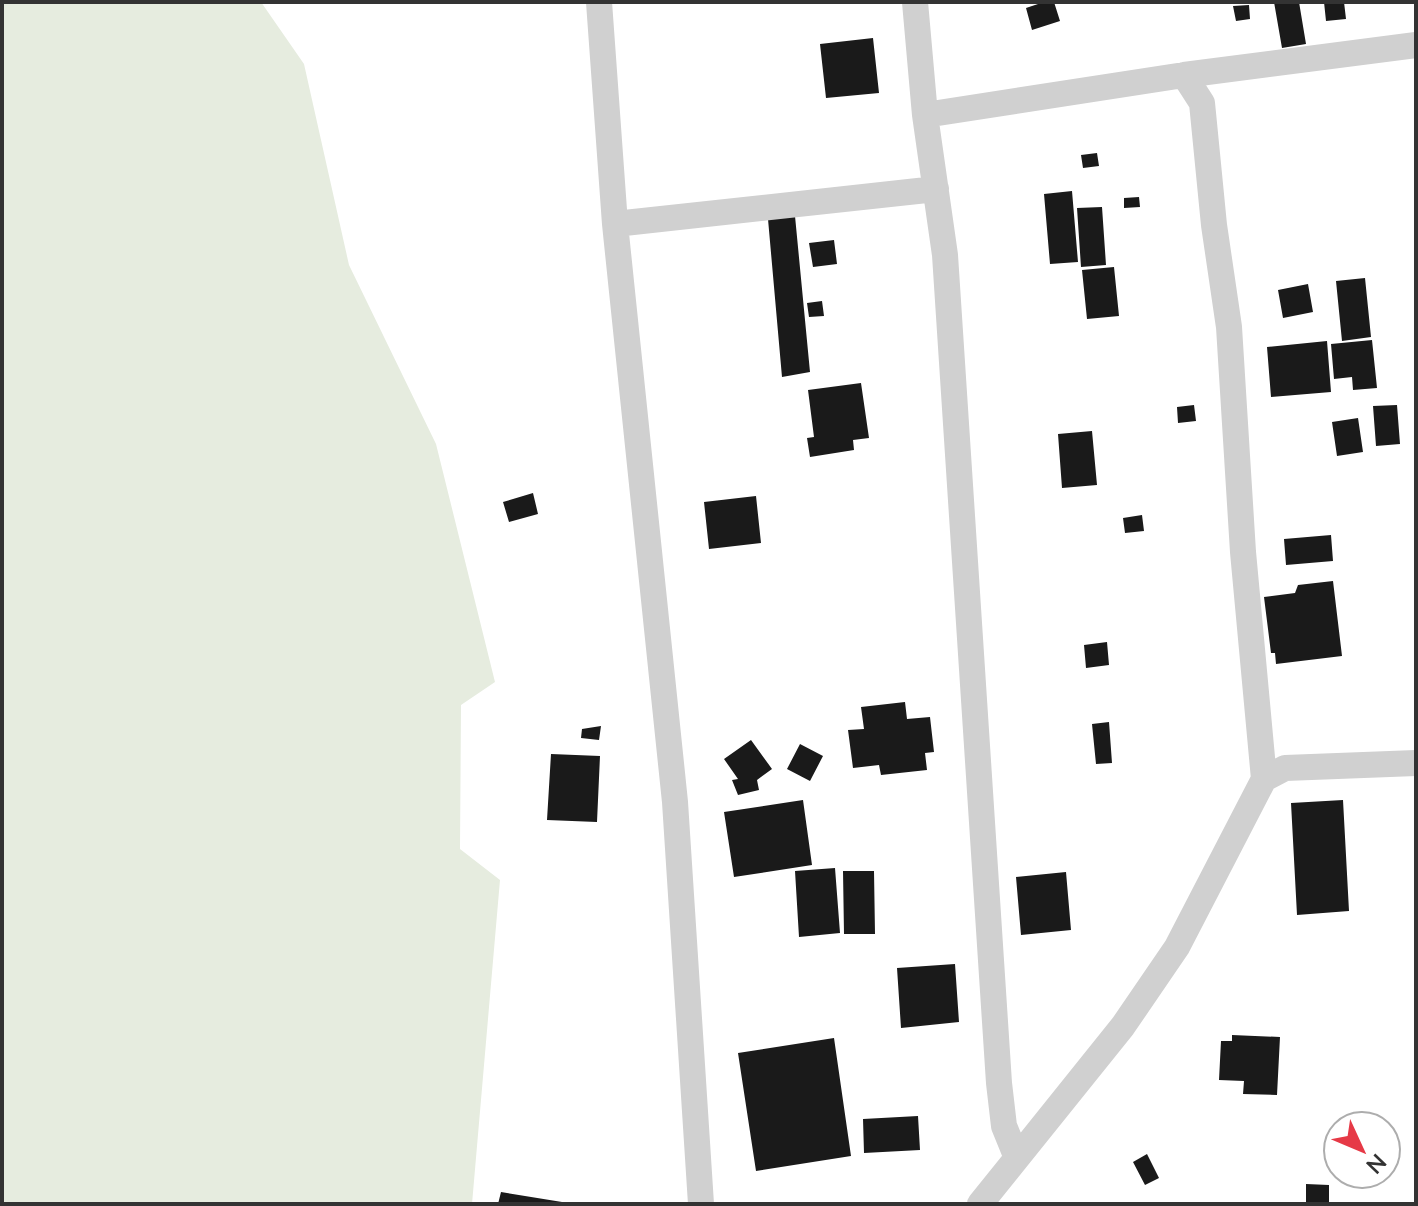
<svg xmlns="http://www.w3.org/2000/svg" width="1418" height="1206" font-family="Lato,sans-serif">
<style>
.green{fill:#e6ecdf}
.building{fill:#1a1a1a}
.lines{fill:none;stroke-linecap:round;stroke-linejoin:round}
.street{stroke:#d0d0d0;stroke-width:26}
</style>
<rect width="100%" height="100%" fill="#fff"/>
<path class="green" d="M2,2H261L304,64L349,265L436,444L495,682L461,705L460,849L500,880L472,1204H2Z"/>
<path class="building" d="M1044,2H1054L1060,21L1032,30L1026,8Z
M1274,2H1299L1306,44L1282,48Z
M1324,2H1344L1346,19L1326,21Z
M1249,5L1250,19L1236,21L1233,6Z
M873,38L879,93L826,98L820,44Z
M1097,153L1099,166L1083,168L1081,155Z
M1072,191L1078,262L1050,264L1044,194Z
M1139,197L1140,207L1124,208V198Z
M1102,207L1106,265L1081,267L1077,208Z
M795,216L810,372L782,377L768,219Z
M834,240L837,264L813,267L809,243Z
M1114,267L1119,316L1087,319L1082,270Z
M1365,278L1371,337L1342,341L1336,281Z
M1308,284L1313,312L1283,318L1278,290Z
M822,301L824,316L809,317L807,303Z
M1372,340L1377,388L1353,390L1352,377L1334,379L1331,344Z
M1327,341L1331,392L1271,397L1267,347Z
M861,383L869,438L853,440L854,450L810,457L807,438L814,437L808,390Z
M1194,405L1196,421L1178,423L1177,407Z
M1397,405L1400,444L1376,446L1373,406Z
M1358,418L1363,452L1337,456L1332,422Z
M1092,431L1097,485L1062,488L1058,434Z
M533,493L538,514L509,522L503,502Z
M756,496L761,543L709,549L704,502Z
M1142,515L1144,531L1125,533L1123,518Z
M1331,535L1333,561L1286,565L1284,539Z
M1333,581L1342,656L1276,664L1275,653H1271L1264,597L1295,593L1298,585Z
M1107,642L1109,665L1086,668L1084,645Z
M905,702L907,719L930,717L934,752L925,753L927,770L881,775L879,765L853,768L848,730L864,729L861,707Z
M1109,722L1112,763L1096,764L1092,724Z
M601,726L599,740L581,738L582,729Z
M751,740L772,769L757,780L759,790L738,795L732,780L738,779L724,759Z
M800,744L823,756L810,781L787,769Z
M551,754L600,756L597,822L547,820Z
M803,800L812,865L734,877L724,812Z
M1343,800L1349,911L1297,915L1291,803Z
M835,868L840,933L799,937L795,871Z
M843,871H874L875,934H844Z
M1066,872L1071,930L1021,935L1016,877Z
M955,964L959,1022L901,1028L897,968Z
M1232,1035L1280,1037L1277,1095L1243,1094L1244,1081L1219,1080L1221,1041H1232Z
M834,1038L851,1156L756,1171L738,1053Z
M918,1116L920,1150L864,1153L863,1119Z
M1147,1154L1159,1178L1145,1185L1133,1162Z
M1306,1184L1329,1185V1204H1306Z
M501,1192L562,1202V1204H498Z"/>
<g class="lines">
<path class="street" d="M599,2L615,224L675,802L701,1204
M915,2L925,115L945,255L999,1083L1004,1126L1017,1158
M1184,75L1202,103L1214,225L1229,327L1243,552L1264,779
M925,115L1184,75L1416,45
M615,224L936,189
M980,1204L1123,1026L1177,947L1264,779L1285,768L1416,763"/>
</g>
<rect width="1418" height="1206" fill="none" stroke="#333333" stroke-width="8"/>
<g transform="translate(1362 1150) rotate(134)"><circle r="38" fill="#ffffff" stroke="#adadad" stroke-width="2"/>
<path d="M0-6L14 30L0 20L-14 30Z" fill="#e63946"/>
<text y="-12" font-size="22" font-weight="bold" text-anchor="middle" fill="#333333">N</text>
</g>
</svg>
